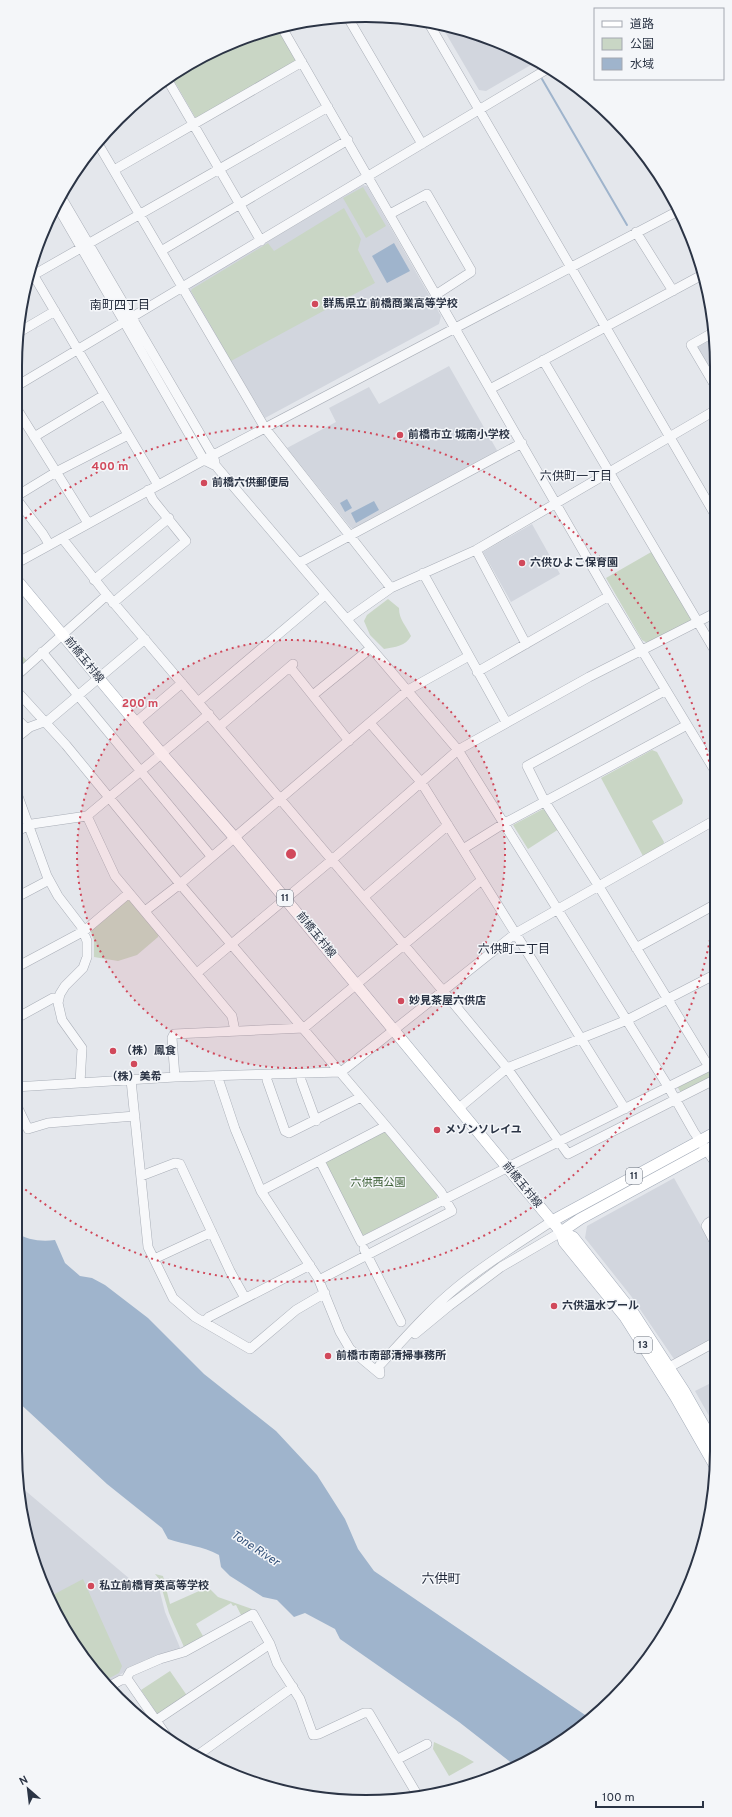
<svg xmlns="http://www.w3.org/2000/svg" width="732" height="1817" font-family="Overpass,'Noto Sans JP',sans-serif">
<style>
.built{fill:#d2d6de}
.green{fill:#c9d6c5}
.water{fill:#9fb4cc}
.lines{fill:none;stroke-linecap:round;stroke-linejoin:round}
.stream{stroke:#9fb4cc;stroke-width:2}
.minor-casing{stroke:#a9aeb7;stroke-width:10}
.major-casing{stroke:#a3abb8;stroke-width:12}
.minor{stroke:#f7f8fa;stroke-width:9}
.major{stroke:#fff;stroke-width:11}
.ring{fill:none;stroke:#d1495b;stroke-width:2;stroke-dasharray:2 4}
.poi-dot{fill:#d1495b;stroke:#f4f6f9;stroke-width:1.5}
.labels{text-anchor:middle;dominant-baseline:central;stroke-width:3;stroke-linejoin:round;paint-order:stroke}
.shield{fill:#f4f6f9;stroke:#676e7b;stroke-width:1}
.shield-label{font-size:10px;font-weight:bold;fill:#2b3445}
.poi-label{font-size:11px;font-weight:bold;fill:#2b3445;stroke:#f4f6f9;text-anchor:start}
.street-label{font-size:11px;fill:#2b3445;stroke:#f4f6f9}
.park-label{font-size:11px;fill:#3f6138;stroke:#f4f6f9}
.neighbourhood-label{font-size:12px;fill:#1d2536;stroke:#f4f6f9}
.water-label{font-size:12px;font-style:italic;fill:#34527a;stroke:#f4f6f9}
.quarter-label{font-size:13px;fill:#1d2536;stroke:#f4f6f9}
.rim{fill:none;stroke:#2b3445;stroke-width:2}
.centre{fill:#d1495b;stroke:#f4f6f9;stroke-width:2}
.ring-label{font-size:12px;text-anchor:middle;font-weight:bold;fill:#d1495b;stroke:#f4f6f9;stroke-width:3;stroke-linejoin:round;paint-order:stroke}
</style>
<rect width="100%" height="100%" fill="#e4e7ec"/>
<path class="built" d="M441,25L479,34L536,62L486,91L479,90Z
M363,185L367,186L441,316L439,324L265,418L189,291L191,287Z
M714,335V377L697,348L700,343Z
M449,366L498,452L354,528H351L287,448L336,422L329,408L369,387L379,404Z
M532,524L560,574L511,602L483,552Z
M674,1178L716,1253L717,1335L674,1359L631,1296L585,1238L587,1226Z
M717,1380V1430L695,1391Z
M21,1487L137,1585L143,1587L157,1580L165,1612L181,1650L148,1661L147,1659L104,1684L102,1682L62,1626L34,1564Z"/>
<path class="green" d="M275,27H277L296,59L294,63L198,118L195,117L173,79L174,74L222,47Z
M363,187L386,226L366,238L343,198Z
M344,208L361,239L358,250L375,283L231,361L191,291L192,289L268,243L274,251Z
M653,551L692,616L691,621L649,644L642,640L606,578Z
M388,599L399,608C399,620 406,625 411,636C406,646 395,647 384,649L370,635L364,621L367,615Z
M15,648L27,661L15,673Z
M652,750L657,752L683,800L682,804L652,821L664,842L663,845L643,856L601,778Z
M543,809L547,811L559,829L528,849L513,825Z
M126,899L130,900L159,933L158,937L137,955L118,961L94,957V940L90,930Z
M716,1067V1076L681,1093L677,1086Z
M383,1132L387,1133L438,1193L437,1198L364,1235L359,1234L325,1165L327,1161Z
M155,1574L163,1576L170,1604L208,1587L218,1597L252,1609L242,1617L236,1605L233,1606L231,1603L196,1624L203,1636L184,1647L169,1613L159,1579Z
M83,1579L122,1666L119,1673L102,1682L62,1626L49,1597Z
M170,1671L188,1697L158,1715L141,1690Z
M434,1742L462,1755L474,1762L449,1776L433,1749Z"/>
<path class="water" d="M394,243L410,271L387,283L372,256Z
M347,499L352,508L345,512L340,503Z
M374,501L379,510L356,523L351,513Z
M15,1232C27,1240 41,1242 55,1240L65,1263L80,1276L92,1278L105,1285L148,1318L204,1374L276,1431L317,1475L345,1519L358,1549L374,1571L591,1719L542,1755L514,1765L459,1722L340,1639L335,1629L305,1613L294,1617L277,1600L263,1597L230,1576L221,1567L219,1555C203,1546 185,1545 168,1539L162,1528L107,1484L15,1399Z"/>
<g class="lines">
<path class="stream" d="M542,79L627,225"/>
<defs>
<path id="minor" d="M347,16L422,144
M428,22L714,513
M281,26L609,596L715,771
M167,79L261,241
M97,142L265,428L391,588
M114,170L302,62
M60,195L213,456L215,462
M56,204L204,460L216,466L458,750L669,1088L694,1132L716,1164
M390,214L427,194L471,270V272L437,294
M636,232L673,291
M161,251L348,140
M31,271L158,485
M30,277L328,107
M21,331L55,311
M714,332L691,345L714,384
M543,360L715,651
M15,387L549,68
M490,389L702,275
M15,406L88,523
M34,437L104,395
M15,497L56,472L128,435
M15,497L43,534L49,544
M62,538L107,595L444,992L507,1068L568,1154L716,1079
M476,550L526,644
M299,563L522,443
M15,564L204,460L678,211
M423,573L506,722
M94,580L169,518
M113,603L186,541L153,500L148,490
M347,619L391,588L476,550L714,411
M42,652L211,856
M290,667L349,741
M477,672L609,596
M15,677L107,595
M15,689L66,745L180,884L386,1126L441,1192L452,1211L319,1280
M666,690L527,766L545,802L598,885L709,1067
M313,695L371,648
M198,702L325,595
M15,717L27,729
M135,723L182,683
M370,723L421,782L625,1109
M219,727L293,664
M15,739L30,727L49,720L145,639
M15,788L47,876L58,896L81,926L87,941V957L83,968L65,986L60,994L58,1003L62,1020L82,1048L80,1083
M87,816L209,714
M15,832L32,824L87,816L115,876L232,1016L235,1031
M463,849L503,824L687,725
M364,897L448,825
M15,898L49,880
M145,911L180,884L408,690L469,656
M636,948L716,904
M15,968L84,931L129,893
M197,973L333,859L458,750L589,677L715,613
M15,1019L53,998L59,999
M301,1074V1080L316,1121
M267,1075V1080L285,1131L289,1133L361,1097
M219,1076V1081L235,1129L261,1191L318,1278L340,1332L350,1349L380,1374
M175,1077L172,1038L174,1034L304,1028L478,883
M131,1080L148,1247L173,1298L195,1317L250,1349L296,1310L325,1293
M15,1087L175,1077L341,1072L516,933L715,820
M15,1102L28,1129L48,1123L135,1116
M459,1108L507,1068L627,1020L716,974
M320,1161L361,1242L518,1162L716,1063
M141,1176L175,1163L180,1164L230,1271L245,1298
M261,1191L386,1126
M716,1218L708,1223L706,1226L716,1245
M364,1249L401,1322
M154,1259L212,1232
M204,1322L209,1317L310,1265
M415,1334L449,1306L501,1267L561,1232
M664,1370L717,1341
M380,1374L379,1366C404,1339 428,1311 456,1288C486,1263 519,1243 552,1221
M126,1679L130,1672L160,1659L184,1652L253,1614L270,1644L277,1663L300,1699L313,1735L319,1734L364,1713H369L418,1796
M108,1687L121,1680H128L166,1735
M152,1723L270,1644
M195,1757L293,1687
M398,1759L427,1744"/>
<path id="major" d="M15,578L162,754L234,837L545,1213L561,1232L573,1237L634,1314L684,1391L717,1449
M552,1221L716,1132
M561,1232L564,1242L625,1317L675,1396L715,1466
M561,1232L580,1219L716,1145"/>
</defs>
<use href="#minor" class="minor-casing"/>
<use href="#major" class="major-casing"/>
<use href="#minor" class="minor"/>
<use href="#major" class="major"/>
</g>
<circle cx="291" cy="854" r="214" fill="#d1495b" fill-opacity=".12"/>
<g class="ring">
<circle cx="291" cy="854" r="214"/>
<path d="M715 910A428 428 0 0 1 16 1182M16 526A428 428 0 0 1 715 794"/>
</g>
<g class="poi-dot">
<circle cx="315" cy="304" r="4"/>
<circle cx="400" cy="435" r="4"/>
<circle cx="204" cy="483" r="4"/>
<circle cx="522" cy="563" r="4"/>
<circle cx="401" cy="1001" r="4"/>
<circle cx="113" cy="1051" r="4"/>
<circle cx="134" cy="1064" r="4"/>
<circle cx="437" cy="1130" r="4"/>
<circle cx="554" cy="1306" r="4"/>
<circle cx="328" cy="1356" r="4"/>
<circle cx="91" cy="1586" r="4"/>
</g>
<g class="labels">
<g class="shield">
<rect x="277" y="890" width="16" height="16" rx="3"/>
<rect x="626" y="1168" width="16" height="16" rx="3"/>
<rect x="634" y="1337" width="18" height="16" rx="3"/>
</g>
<g class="shield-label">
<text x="285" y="898">11</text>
<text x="634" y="1176">11</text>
<text x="643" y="1345">13</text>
</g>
<g class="poi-label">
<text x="323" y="304">群馬県立 前橋商業高等学校</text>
<text x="408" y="435">前橋市立 城南小学校</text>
<text x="212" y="483">前橋六供郵便局</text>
<text x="530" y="563">六供ひよこ保育園</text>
<text x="409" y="1001">妙見茶屋六供店</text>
<text x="121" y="1051">（株）鳳食</text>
<text x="134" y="1077" text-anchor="middle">（株）美希</text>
<text x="445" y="1130">メゾンソレイユ</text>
<text x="562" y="1306">六供温水プール</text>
<text x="336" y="1356">前橋市南部清掃事務所</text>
<text x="99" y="1586">私立前橋育英高等学校</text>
</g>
<g class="street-label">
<text transform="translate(84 660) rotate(51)">前橋玉村線</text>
<text transform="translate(316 935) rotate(51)">前橋玉村線</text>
<text transform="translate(522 1185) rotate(51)">前橋玉村線</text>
</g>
<g class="park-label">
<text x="378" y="1183">六供西公園</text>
</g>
<g class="neighbourhood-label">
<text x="120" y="306">南町四丁目</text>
<text x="576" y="477">六供町一丁目</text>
<text x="514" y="950">六供町二丁目</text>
</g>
<g class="water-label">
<text transform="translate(255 1549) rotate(33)">Tone River</text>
</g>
<g class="quarter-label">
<text x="441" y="1580">六供町</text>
</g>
</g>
<path d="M0 0H732V1817H0ZM366 22H366A344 344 0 0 1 710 366V1451A344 344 0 0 1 366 1795H366A344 344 0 0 1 22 1451V366A344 344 0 0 1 366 22Z" fill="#f4f6f9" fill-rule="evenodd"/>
<path class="rim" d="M366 22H366A344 344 0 0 1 710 366V1451A344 344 0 0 1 366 1795H366A344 344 0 0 1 22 1451V366A344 344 0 0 1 366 22Z"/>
<circle cx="291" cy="854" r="6" class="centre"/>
<g class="ring-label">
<text x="110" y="470">400 m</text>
<text x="140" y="707">200 m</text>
</g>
<rect x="594" y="8" width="130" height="72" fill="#f4f6f9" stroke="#a4a8b1"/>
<rect x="602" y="21" width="20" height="6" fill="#ffffff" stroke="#a4a8b1"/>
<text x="630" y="28" font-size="12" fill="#2b3445">道路</text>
<rect x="602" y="38" width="20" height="12" fill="#c9d6c5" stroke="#a4a8b1"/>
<text x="630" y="48" font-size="12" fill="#2b3445">公園</text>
<rect x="602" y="58" width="20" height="12" fill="#9fb4cc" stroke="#a4a8b1"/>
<text x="630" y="68" font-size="12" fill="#2b3445">水域</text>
<g transform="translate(28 1789) rotate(332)" stroke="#f4f6f9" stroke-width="3" paint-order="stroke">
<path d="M0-3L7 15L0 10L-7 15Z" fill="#2b3445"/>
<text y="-6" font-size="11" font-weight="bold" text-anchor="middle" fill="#2b3445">N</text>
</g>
<path d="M596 1801v6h107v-6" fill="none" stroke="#2b3445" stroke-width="2"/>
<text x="602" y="1801" font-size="12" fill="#2b3445" stroke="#f4f6f9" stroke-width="3" paint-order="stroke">100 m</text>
</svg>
